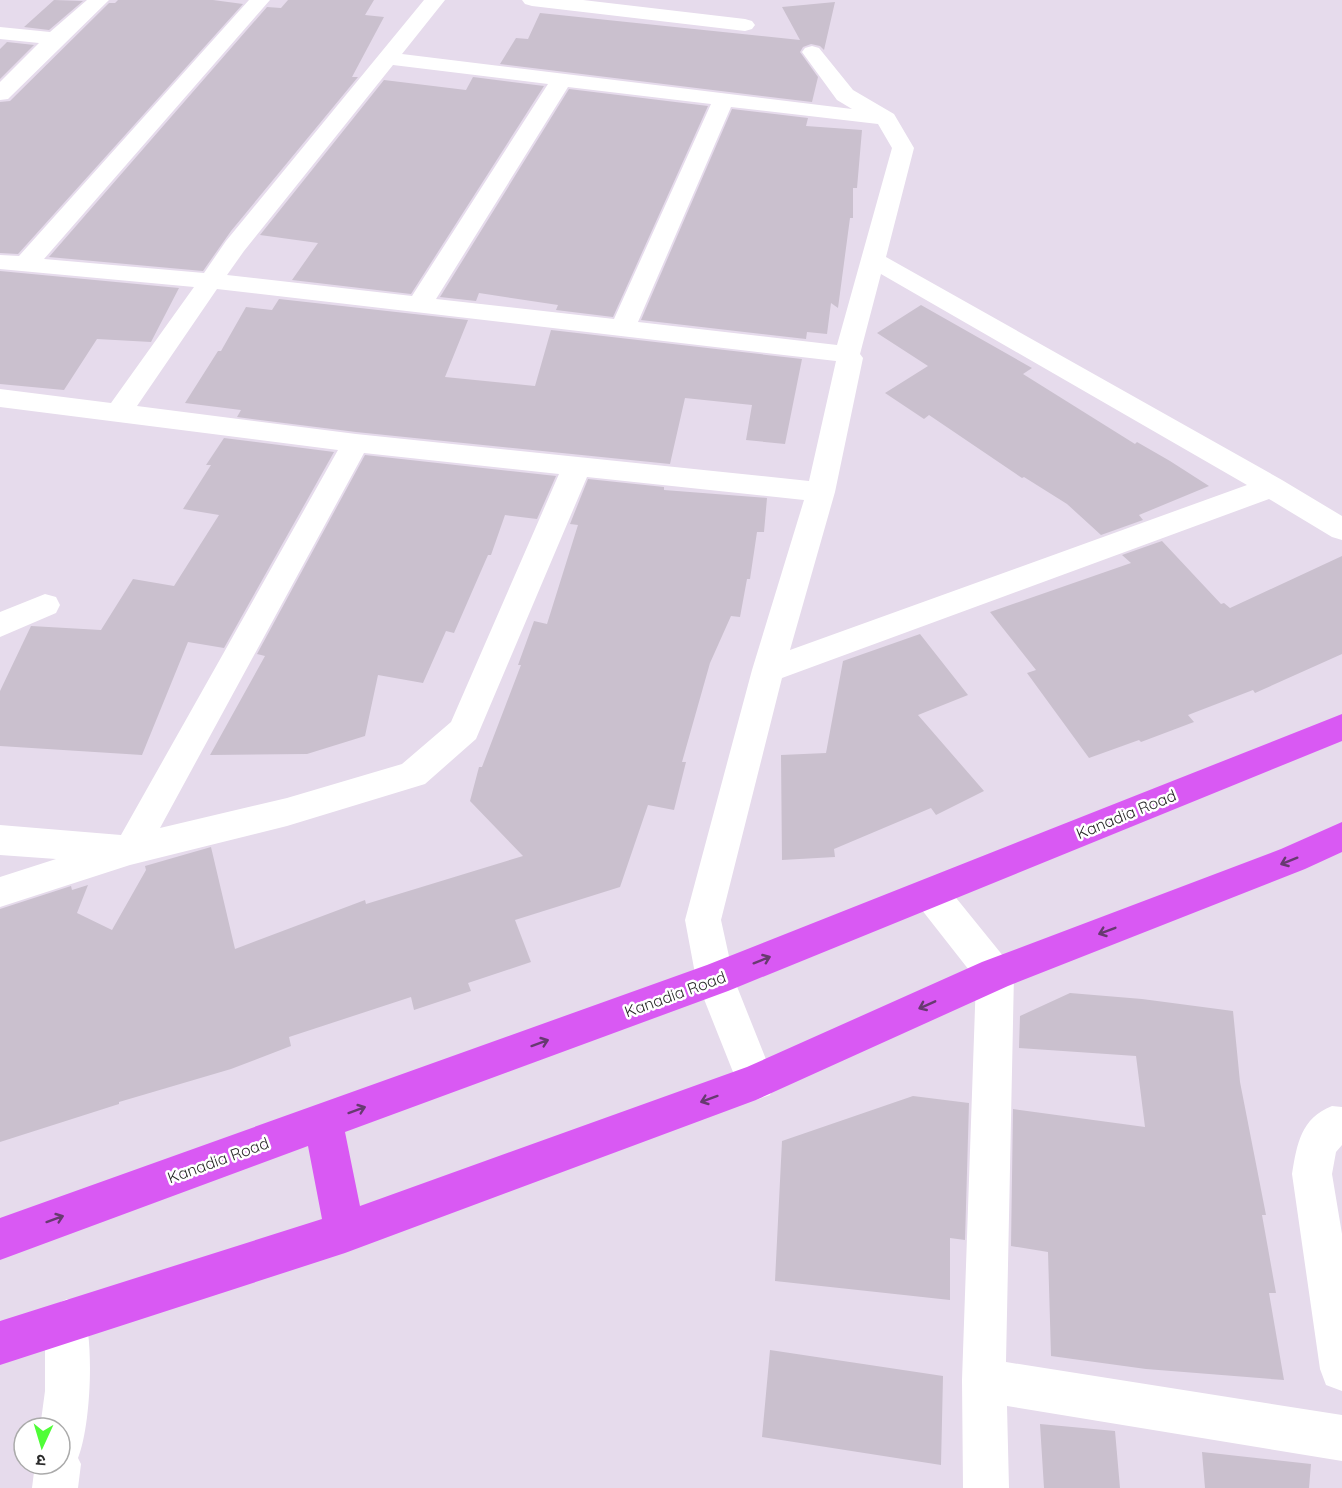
<svg xmlns="http://www.w3.org/2000/svg" width="1342" height="1488" font-family="Quicksand,'Noto Sans Devanagari',sans-serif">
<style>
.building{fill:#cac0ce}
.lines{fill:none;stroke-linecap:round;stroke-linejoin:round}
.minor{fill:#fff;fill-rule:evenodd}
.major{fill:#d959f3;fill-rule:evenodd}
.oneway{stroke:#673a70}
.labels{text-anchor:middle;dominant-baseline:central;stroke-width:5;stroke-linejoin:round;paint-order:stroke}
.street-label{font-size:16px;fill:#2a2a2a;stroke:#fff}
</style>
<rect width="100%" height="100%" fill="#e6dbec"/>
<path class="building" d="M54,0L83,1L49,30L24,27Z
M118,0H213L243,4L18,254L0,253V102L10,101L109,3H115Z
M288,0H374L365,15L384,17L352,77H358L231,231L203,271L49,257L267,7L281,8Z
M835,2L824,50L820,46L811,44L803,47L800,52L818,77L812,102L500,64L516,38L528,39L540,13L800,40L782,7Z
M7,42L34,45L0,79V49Z
M473,77L544,86L411,294L292,280L318,243L260,235L384,80L466,90Z
M569,89L708,106L613,317L556,310L558,305L479,293L476,301L440,297Z
M732,109L808,118L806,126L862,130L857,188H853V218H850L838,308L831,303L827,334L807,332L806,339L641,320Z
M0,271L179,288L151,342L97,339L64,390L0,384Z
M279,299L468,320L445,377L535,386L551,330L802,359L785,444L746,440L752,405L685,398L670,464L356,432L237,417L241,410L185,403L218,351H221L246,307L272,310Z
M921,305L1032,368L1023,374L1135,444L1137,442L1170,461L1209,486L1139,515L1143,520L1101,535L1067,504L1024,477L1022,478L929,415L924,419L885,393L928,366L877,333Z
M224,438L334,452L224,648L188,642L142,755L0,746V691L31,626L101,630L133,579L174,586L219,515L183,509L211,465H206Z
M365,455L556,476L537,519L505,515L491,555H488L454,633L446,631L423,683L378,675L365,736L307,754L210,755L265,656L257,654Z
M588,479L664,487V490L767,498L764,532H757L750,579H747L740,617L731,616L710,663L682,762H686L674,810L648,805L620,887L515,920L531,962L468,983L471,991L414,1010L411,997L289,1037L291,1046L231,1069L119,1102V1104L0,1142V909L71,886L72,890L88,885L77,913L112,930L146,870L145,866L211,847L235,949L365,900L366,904L523,856L470,801L479,767H482L521,665H518L534,621L547,624L578,525L570,524Z
M1162,541L1221,604L1224,603L1230,608L1342,556V654L1255,693L1253,690L1188,715L1194,722L1141,742L1139,740L1089,758L1027,673L1036,670L990,612L1131,563L1122,555Z
M920,634L968,695L918,715L984,791L936,815L931,808L834,849L835,857L782,860L781,755L826,753L843,661Z
M1070,993L1142,999L1233,1011L1240,1082L1266,1215H1262L1276,1293H1269L1284,1380L1146,1369L1051,1356L1048,1252L1011,1246L1013,1109L1145,1127L1136,1056L1019,1048L1020,1016Z
M913,1096L969,1103L965,1240L950,1238V1300L775,1281L782,1141Z
M770,1350L943,1376L941,1465L762,1437Z
M1040,1424L1115,1431L1120,1488H1044Z
M1202,1452L1311,1464L1309,1488H1205Z"/>
<g class="lines">
<path class="minor" d="M87,0H109L8,99L0,100V82L39,43L0,39V27L50,32Z
M249,0H270L44,259L204,273L226,241L424,0H445L402,54L852,109L837,100L802,52L805,48L812,46L819,48L853,90L894,114L914,148L886,257L1282,480L1342,516V540L1332,537L1269,499L782,678L721,920L734,979L775,1082L770,1095L756,1100L742,1095L737,1082L696,979L685,920L752,670L804,500L587,477L476,739L425,784L287,826L130,865L0,907V877L56,859L0,855V825L121,835L338,450L0,407V389L111,403L194,287L0,269V255L19,256ZM393,65L548,84L412,296L227,275L244,251ZM568,87L711,104L614,319L436,299ZM731,107L878,124L892,148L837,345L638,322ZM881,274L1247,485L790,650L835,492L863,358L860,354ZM217,289L836,361L809,481L356,434L137,406ZM364,453L559,474L451,722L402,764L287,798L160,828Z
M522,0H583L745,19L752,21L755,25L752,29L745,31L532,6L525,4Z
M45,594L56,597L60,605L56,613L0,637V612Z
M931,879L944,883L1008,962L1014,974L1006,1362L1342,1415V1461L1007,1406L1009,1488H963L962,1380L976,979L918,905L913,894L918,883Z
M1332,1106L1342,1107V1145L1336,1152L1332,1174L1342,1234V1391L1326,1385L1320,1369L1292,1174C1297,1144 1301,1118 1332,1106Z
M67,1299L82,1306C95,1337 91,1426 78,1458L81,1464L78,1488H32L35,1464H60V1428H40L45,1391V1321L52,1306Z"/>
<path class="major" d="M1342,714V741L728,991L345,1132L360,1206L747,1067L982,962L1281,849L1342,822V852L1305,869L1008,986L756,1100L345,1253L0,1365V1321L322,1219L308,1146L0,1260V1218L707,965Z"/>
</g>
<defs><path id="oneway-shaft" d="M-6 0H5M1.5-3L5.5 0L1.5 3" fill="none" stroke-width="1.6" stroke-linecap="round" stroke-linejoin="round" transform="scale(1.5)"/></defs>
<g class="oneway">
<use href="#oneway-shaft" transform="translate(1289 861) rotate(158)"/>
<use href="#oneway-shaft" transform="translate(1107 931) rotate(159)"/>
<use href="#oneway-shaft" transform="translate(762 960) rotate(-22)"/>
<use href="#oneway-shaft" transform="translate(927 1005) rotate(156)"/>
<use href="#oneway-shaft" transform="translate(540 1043) rotate(-20)"/>
<use href="#oneway-shaft" transform="translate(709 1099) rotate(160)"/>
<use href="#oneway-shaft" transform="translate(357 1110) rotate(-20)"/>
<use href="#oneway-shaft" transform="translate(55 1219) rotate(-20)"/>
</g>
<g class="labels">
<g class="street-label">
<text transform="translate(1126 814) rotate(-22)">Kanadia Road</text>
<text transform="translate(675 994) rotate(-20)">Kanadia Road</text>
<text transform="translate(218 1160) rotate(-20)">Kanadia Road</text>
</g>
</g>
<g transform="translate(42 1446) rotate(184)"><circle r="28" fill="#ffffff" stroke="#aaaaaa" stroke-width="1.5"/>
<path d="M0-4.5L10 22L0 15L-10 22Z" fill="#4ffd37"/>
<text y="-9" font-size="16" font-weight="bold" text-anchor="middle" fill="#2a2a2a">उ</text>
</g>
</svg>
